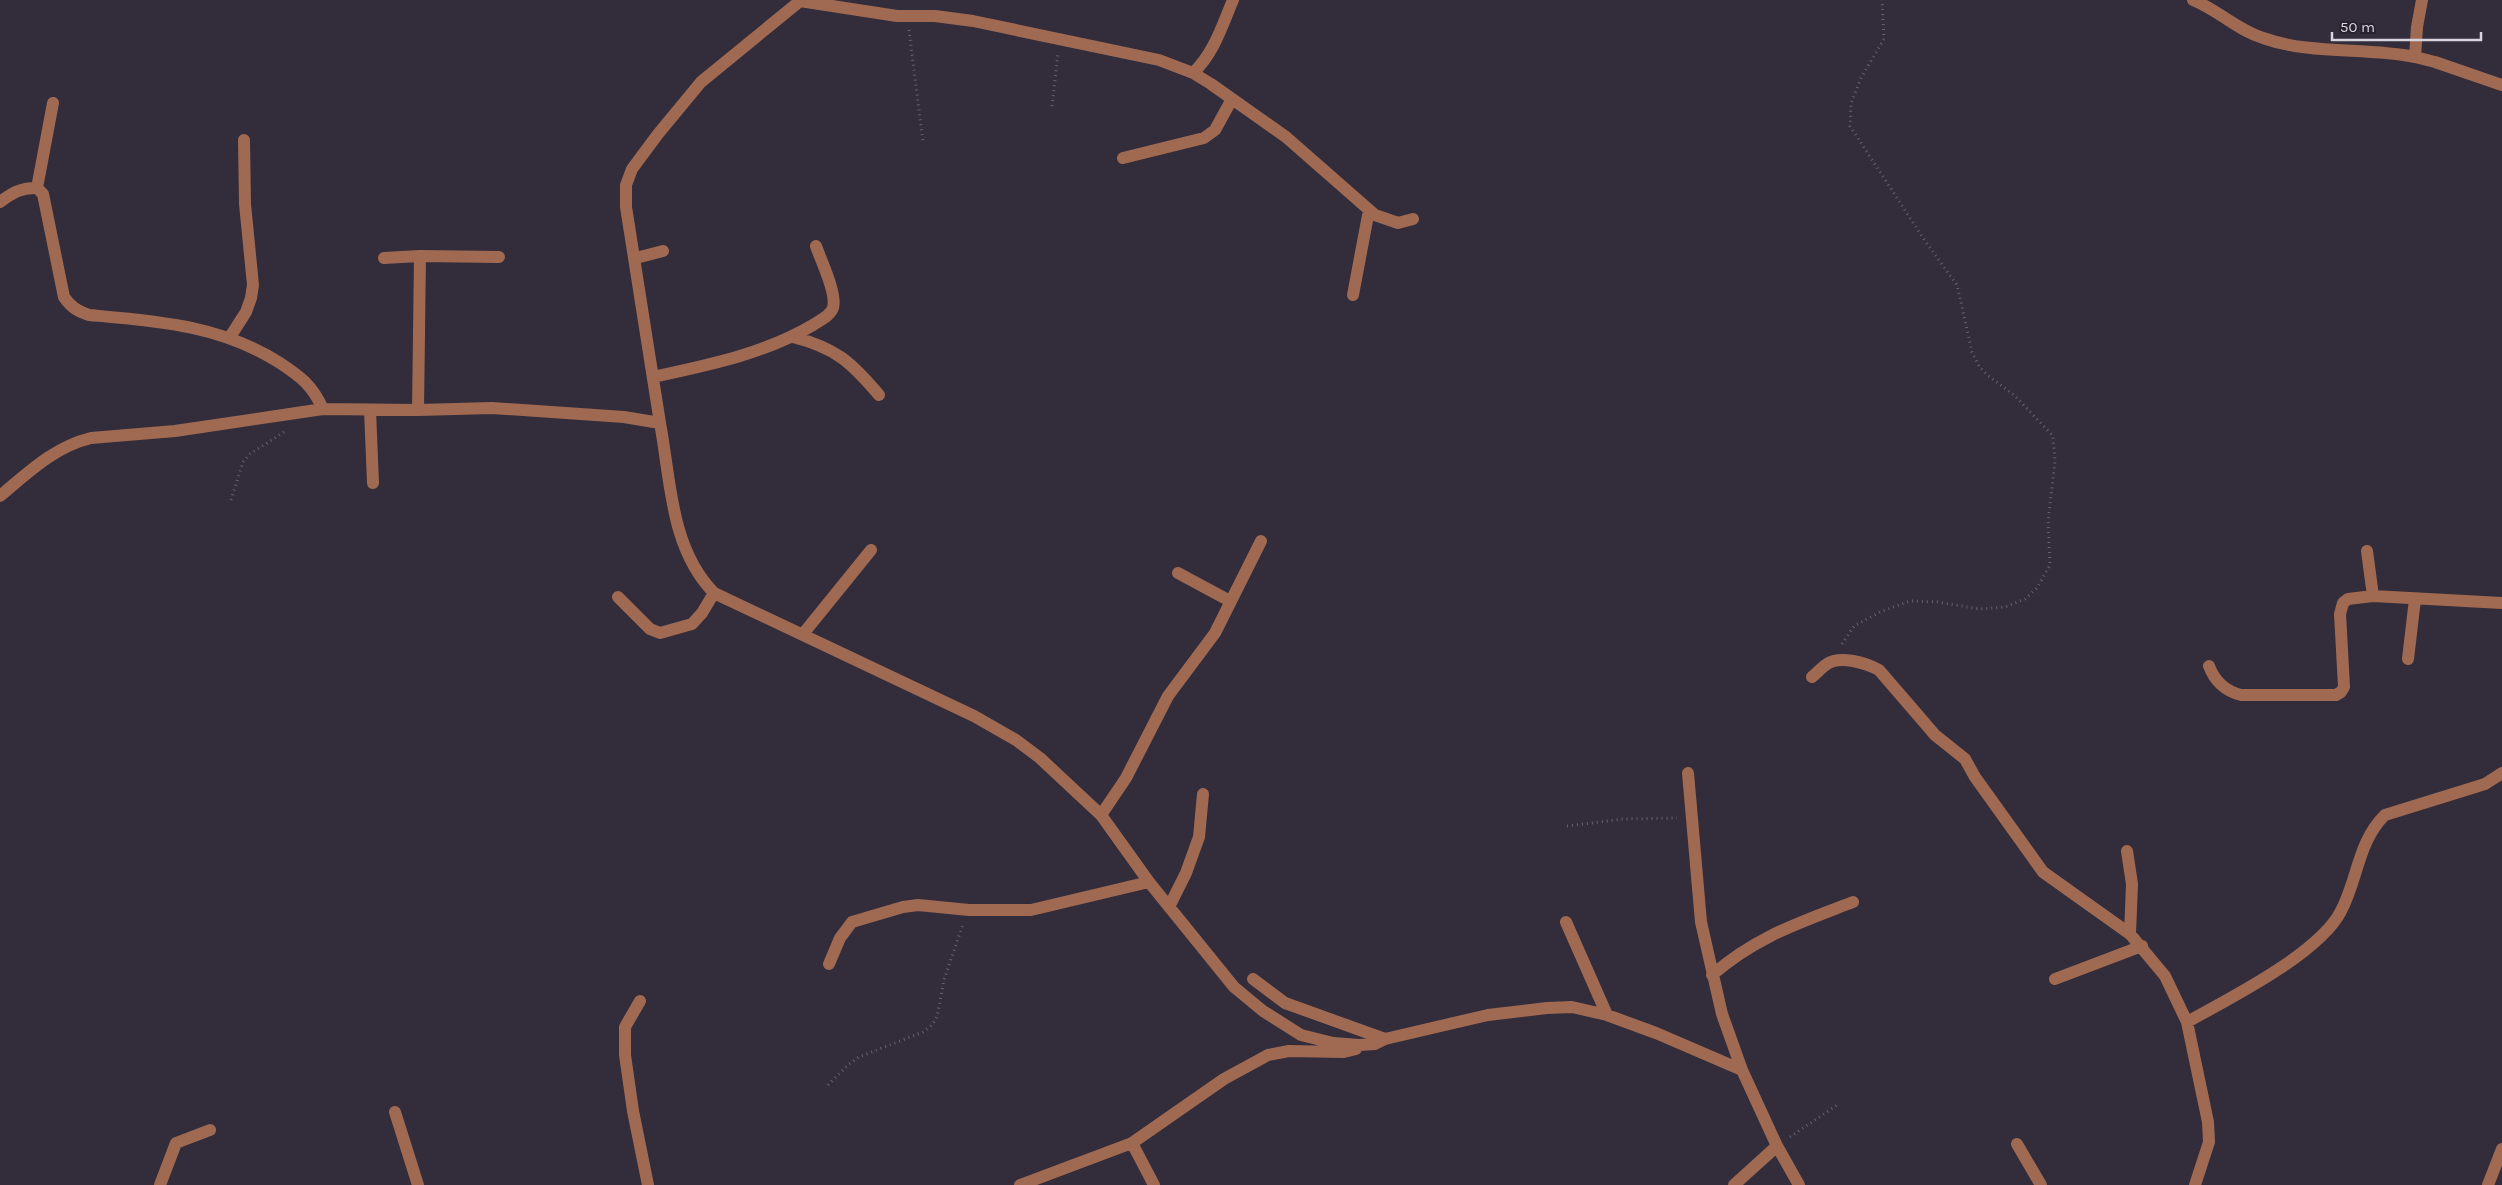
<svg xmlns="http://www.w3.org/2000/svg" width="2502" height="1185" font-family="Karla,sans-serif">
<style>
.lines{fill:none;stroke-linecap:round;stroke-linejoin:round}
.path{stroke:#67626f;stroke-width:3;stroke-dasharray:1 4;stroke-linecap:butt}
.minor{stroke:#a06a52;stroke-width:12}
</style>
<rect width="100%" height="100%" fill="#322c3b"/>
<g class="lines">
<path class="path" d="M909,30L923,142
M1052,106L1058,53
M231,500L243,462L250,454L284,432
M1842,644L1854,626L1880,612L1910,601L1937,602L1979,609L2005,607L2025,599L2037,588L2050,565L2048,522L2055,461L2053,436L2014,395L1986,374L1979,366L1972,352L1957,285L1925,241L1850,126L1851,103L1861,78L1884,39L1882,0
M1567,826L1623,819L1677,818
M828,1085L849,1064L859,1057L923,1032L932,1025L937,1017L944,980L963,924
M1790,1137L1837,1105"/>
<path class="minor" d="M2193,0C2218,10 2237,30 2263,38C2311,55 2366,47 2415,57
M2422,0L2417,27L2415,57L2435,62L2502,85
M1193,73C1214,53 1222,26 1233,0
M1123,158L1204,138L1215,130L1232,99
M37,188L53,103
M0,202C12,193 22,187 37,188L43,194L64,297C71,307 77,311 89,315C156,321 221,325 280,363C301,377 312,385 323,409
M384,258L420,256
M636,258L663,251
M1353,295L1369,210
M230,337L246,312L251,298L253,285L245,204L244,140
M793,337C836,348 851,362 879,395
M653,377C708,365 764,354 813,325C820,320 830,316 833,308C837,293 821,261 816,246
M370,410L373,483
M418,410L420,256L499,257
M660,423L626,207V185L632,169L658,134L701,82L800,1L897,16H935L973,21L1159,60L1193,73L1211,84L1286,137L1375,215L1398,223L1413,219
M0,496C29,472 54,447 91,438L175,431L323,409L418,410L492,408L624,417L660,423C671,481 670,548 714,593L974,716L1016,740L1040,758L1101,815L1149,882L1234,987L1263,1011L1301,1035L1333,1043L1359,1045L1375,1044L1385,1039L1488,1015L1547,1008L1572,1007L1607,1015L1656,1033L1742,1070L1777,1146L1799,1185
M2367,551L2373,596
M1178,573L1230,601
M618,597L650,629L660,633L692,624L702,613L714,593
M803,634L871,550
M2408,659L2415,599
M2209,666C2215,682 2225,691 2241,695H2336L2341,692L2344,687L2340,614L2343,603L2348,599L2373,596L2502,603
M1812,677C1817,673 1821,668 1827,664C1840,655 1866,663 1879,670L1935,735L1965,759L1975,777L2043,872L2130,934L2165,976L2187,1022L2208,1122L2209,1142L2195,1185
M1688,773L1701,922L1722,1014L1742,1070
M1101,815L1126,778L1168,696L1215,633L1261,541
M2127,851L2132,884L2130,934
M1169,907L1186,873L1199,837L1203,794
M1566,922L1607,1015
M829,964L840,938L852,922L903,907L918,905L969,910H1031L1149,882
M1712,975C1757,936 1799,923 1853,902
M1253,979L1285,1003L1385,1039
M2055,979L2142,946
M640,1001L625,1027V1055L633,1111L648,1185
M2187,1022C2229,999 2320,953 2341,911C2358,879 2358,841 2385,815L2485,784L2502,773
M395,1112L418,1185
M1132,1143L1154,1185
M2017,1144L2041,1185
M160,1185L176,1143L210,1130
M1020,1185L1132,1143L1224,1079L1268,1055L1289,1051L1344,1052L1356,1049
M1734,1185L1777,1146
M2488,1185L2502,1149"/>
</g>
<path d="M2332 32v8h149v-8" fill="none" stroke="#d8d4de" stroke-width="2.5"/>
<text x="2340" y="32" font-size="15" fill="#d8d4de" stroke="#282230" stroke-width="4" paint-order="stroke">50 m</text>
</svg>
